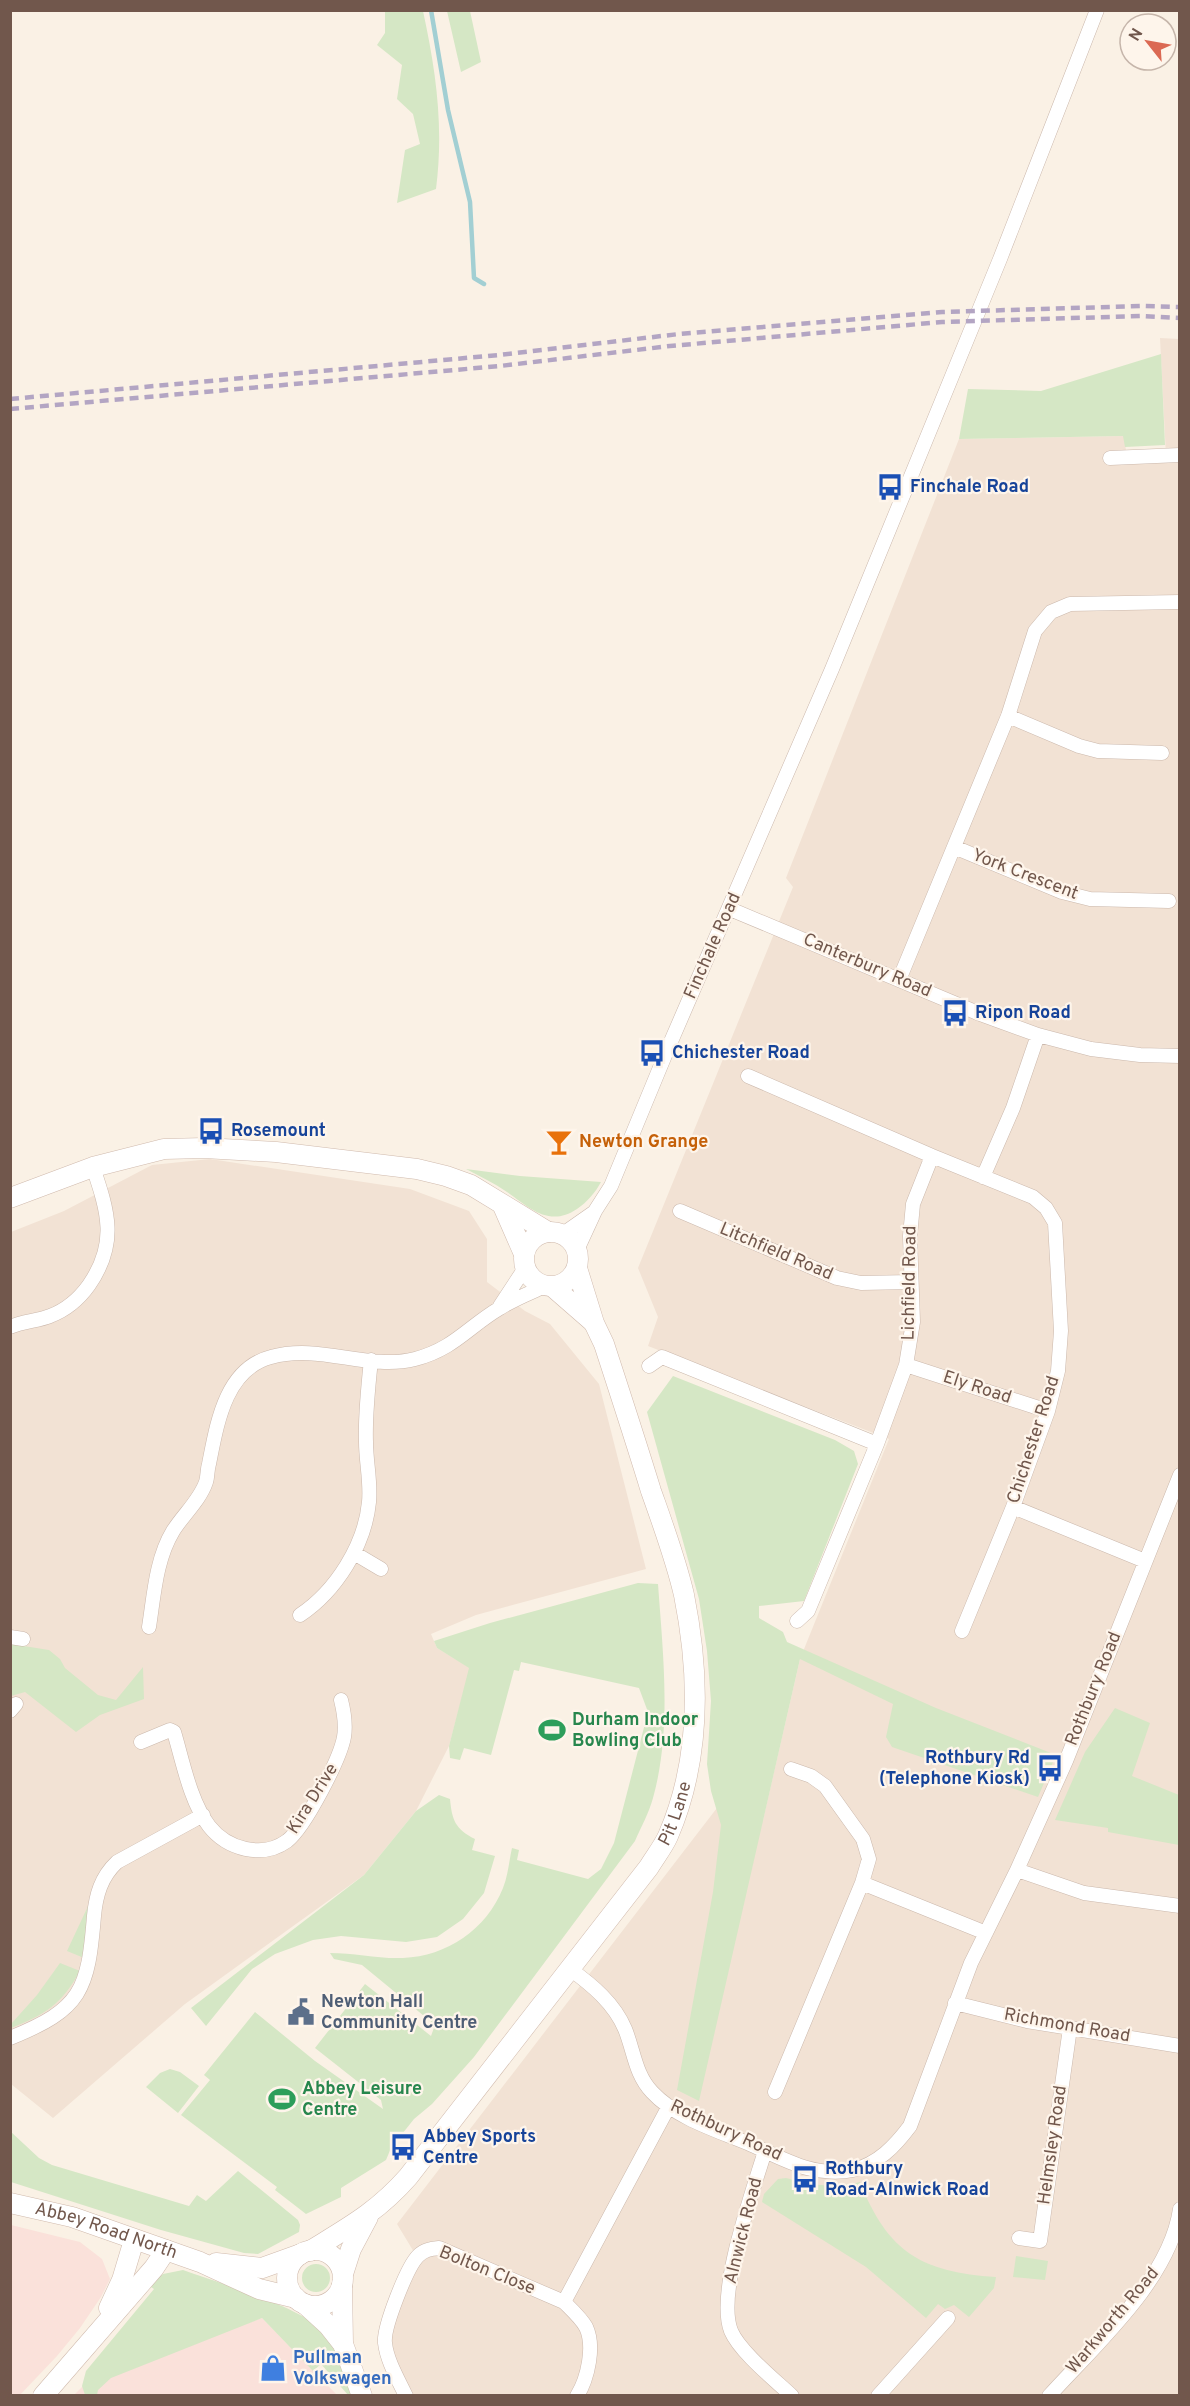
<svg xmlns="http://www.w3.org/2000/svg" width="1190" height="2406" font-family="Overpass,sans-serif">
<style>
.residential{fill:#f2e2d4}
.commercial{fill:#fae1da}
.green{fill:#d5e7c5}
.lines{fill:none;stroke-linecap:round;stroke-linejoin:round}
.stream{stroke:#a2cfd3;stroke-width:4.5}
.street-casing{stroke:#cbb8ac;stroke-width:15}
.secondary-casing{stroke:#d0baad;stroke-width:21}
.street{stroke:#fff;stroke-width:14}
.secondary{stroke:#fff;stroke-width:20}
.rail{stroke:#b3a5c3;stroke-width:4.5;stroke-dasharray:9 6;stroke-linecap:butt}
.labels{text-anchor:middle;dominant-baseline:central;stroke-width:4.5;stroke-linejoin:round;paint-order:stroke}
.transit-label{font-size:18px;font-weight:bold;fill:#164399;stroke:#fef5eb;text-anchor:start}
.street-label{font-size:18px;fill:#71574c;stroke:#fef5eb}
.food-label{font-size:18px;font-weight:bold;fill:#c56008;stroke:#fef5eb;text-anchor:start}
.leisure-label{font-size:18px;font-weight:bold;fill:#27864d;stroke:#fef5eb;text-anchor:start}
.service-label{font-size:18px;font-weight:bold;fill:#4e5e75;stroke:#fef5eb;text-anchor:start}
.shop-label{font-size:18px;font-weight:bold;fill:#366cbe;stroke:#fef5eb;text-anchor:start}
</style>
<rect width="100%" height="100%" fill="#faf1e5"/>
<path class="residential" d="M1160,338L1179,339V2395H406L394,2371L387,2321L417,2257L397,2224L720,1804L763,1820L800,1659L889,1439L648,1346L658,1317L638,1268L793,887L786,878L959,439L1124,436L1127,458L1166,456Z
M210,1159L410,1189L469,1211L487,1239V1282L525,1311L550,1324L599,1384L646,1569L476,1615L431,1634L437,1648L470,1668L449,1746L416,1811L364,1875L185,2004L53,2118L11,2084V1232L64,1211L152,1165Z"/>
<path class="commercial" d="M11,2225L80,2242L102,2259L110,2279L101,2297L80,2328L57,2356L19,2396L10,2395Z
M262,2318L337,2395L73,2396L90,2379Z"/>
<path class="green" d="M385,11H423C436,71 444,127 436,189L397,203L405,150L420,144L413,114L397,99L402,65L377,45L385,33Z
M447,11H470L481,62L461,72Z
M1161,354L1165,445L1125,447L1123,436L959,439L968,389L1041,391Z
M466,1169L520,1176L601,1182C595,1193 587,1202 577,1209C549,1228 529,1207 507,1192C494,1183 479,1176 466,1169Z
M673,1376L835,1440L854,1451L858,1464L804,1601L759,1606V1618L783,1632L787,1642L805,1650L936,1708L1056,1755L1038,1797L892,1747L886,1737L893,1704L800,1659L699,2101L677,2090L713,1892L721,1825L711,1791L707,1764L711,1701L707,1651L699,1599L647,1412Z
M638,1583L658,1584C663,1654 672,1730 653,1798C649,1813 641,1827 635,1841L474,2057L432,2104L414,2119L391,2148L386,2160L341,2188V2197L306,2214L275,2190L277,2187L181,2115L210,2080L204,2075L255,2012L315,2061L383,2109L381,2100L315,2048L365,1984L431,2036L435,2025L362,1965L334,1959L330,1953C354,1953 379,1959 403,1958C447,1956 486,1930 503,1888C508,1876 509,1861 512,1848L519,1850L517,1860L588,1879L601,1869L614,1843L648,1712L639,1688L521,1662L519,1671L514,1670L491,1755L464,1748L460,1760L450,1758L449,1746L469,1668L437,1648L434,1641L490,1623Z
M11,1644L49,1650L60,1659L65,1668L98,1695L116,1700L143,1667L144,1699L100,1715L76,1732L25,1692L11,1696Z
M1115,1708L1150,1723L1132,1776L1179,1795V1845L1108,1832V1828L1055,1820L1085,1752Z
M439,1795L450,1799C452,1820 455,1829 475,1839L472,1850L495,1856L484,1893L463,1919L437,1937L406,1942L341,1936L313,1940L275,1954L252,1969L206,2026L191,2008L364,1875L416,1811Z
M89,1904L84,1958L67,1951Z
M60,1963L80,1971C61,2005 46,2014 11,2028V2024L37,1995Z
M170,2069L180,2072L199,2086L178,2113L146,2087L160,2073Z
M10,2131L39,2158L52,2165L189,2206L197,2195L206,2201L238,2171L298,2220L300,2225L299,2232L258,2254L244,2253L161,2230L11,2182Z
M786,2178C812,2185 834,2189 860,2182C888,2253 922,2272 996,2277L994,2288L969,2317L954,2305L945,2309L938,2304L926,2318L866,2267L762,2202L764,2194L778,2179Z
M1016,2256L1048,2261L1045,2280L1013,2277Z
M302 2278a14 14 0 1 1 28 0a14 14 0 1 1-28 0Z
M183,2270C218,2283 308,2308 328,2336C338,2350 347,2379 354,2395H348L321,2364L313,2371L262,2318L111,2378L98,2390L97,2395H85L82,2386L86,2371L154,2289L148,2285L163,2274Z"/>
<g class="lines">
<path class="stream" d="M431,10L448,110L470,202L474,278L484,284"/>
<defs>
<path id="street" d="M1110,458L1180,455
M1008,716L1079,746L1098,751L1162,753
M954,847L1062,892L1090,899L1169,901
M730,909L980,1014L1038,1035L1091,1049L1140,1055L1180,1056
M899,980L1008,716L1035,631L1051,612L1070,604L1180,602
M748,1076L932,1156L1033,1197L1046,1208L1055,1223L1061,1331L1058,1371L1048,1411L1013,1507L962,1631
M983,1177L1013,1108L1038,1035
M680,1211L837,1278L861,1283L911,1282
M563,1234L593,1213
M577,1250L595,1211L611,1186L666,1053L832,669L1000,259L1097,10
M500,1306L525,1268
M10,1327C23,1321 38,1321 50,1316C66,1310 79,1299 89,1285C118,1243 108,1212 93,1167
M906,1365L1048,1411
M649,1366L662,1357L877,1444
M1013,1507L1145,1561
M354,1553L381,1569
M300,1615C336,1591 365,1545 369,1502C371,1482 366,1462 366,1442C365,1415 368,1388 371,1360
M797,1621L808,1611L877,1444L906,1365L913,1322L910,1236L913,1204L932,1156
M149,1627C154,1595 156,1559 173,1531C183,1515 200,1500 206,1482C208,1476 207,1470 209,1464C217,1424 225,1369 271,1357C320,1343 368,1371 415,1359C454,1349 469,1326 500,1308C514,1299 530,1293 545,1286
M10,1637L23,1639
M10,1711L16,1704
M141,1742L170,1730L174,1732C183,1762 190,1801 209,1826C227,1849 262,1859 287,1841C305,1827 340,1759 344,1737C346,1725 344,1712 341,1700
M1017,1870L1084,1893L1180,1906
M862,1883L986,1933
M570,1969C592,1985 614,2003 625,2029C634,2051 635,2074 652,2092C677,2119 719,2131 752,2145C770,2153 789,2163 807,2168C821,2172 839,2173 853,2170C878,2164 895,2146 910,2126L971,1963L1017,1870L1066,1761L1180,1475
M955,2003L1027,2021L1180,2046
M10,2038C82,2009 88,1990 94,1916C96,1895 101,1877 117,1862L203,1815
M775,2092L862,1883L869,1859L863,1839L825,1786L811,1776L791,1769
M765,2151C753,2191 716,2293 731,2331C740,2352 775,2380 792,2396
M1019,2238L1040,2241L1070,2028
M564,2302L669,2106
M406,2396C398,2379 387,2361 385,2343C383,2328 407,2267 418,2256C424,2250 430,2249 439,2248L564,2302C571,2309 581,2318 586,2327C595,2346 588,2378 577,2396
M878,2396L948,2318
M1049,2396C1096,2344 1170,2279 1180,2209"/>
<g id="secondary">
<path d="M10,1198L93,1167L164,1149L204,1148L276,1152L417,1169L446,1176L471,1185L548,1232"/>
<path d="M503,1206L524,1254"/>
<circle cx="551" cy="1259" r="27"/>
<path d="M553,1287L592,1321"/>
<path id="s1" d="M10,2203L72,2217L200,2262L259,2289L296,2298"/>
<circle cx="315" cy="2278" r="28"/>
<path id="s2" d="M310,2251C349,2227 377,2212 408,2177L649,1867C655,1857 663,1847 668,1836C701,1760 700,1675 684,1595C676,1560 663,1525 651,1491C636,1442 620,1393 604,1344L594,1323L577,1268"/>
<path d="M216,2263L262,2268L301,2254"/>
<path d="M343,2274L351,2249L368,2217"/>
<path d="M342,2284L343,2344L362,2396"/>
<path d="M305,2304L328,2325L343,2344"/>
<path d="M109,2308L122,2280L134,2240"/>
<path d="M43,2396L154,2268L166,2250"/>
</g>
</defs>
<use href="#street" class="street-casing"/>
<use href="#secondary" class="secondary-casing"/>
<use href="#street" class="street"/>
<use href="#secondary" class="secondary"/>
<path class="rail" d="M10,399L499,355L679,334L942,312L1141,306L1180,307
M10,409L500,366L670,346L942,322L1141,316L1180,318"/>
</g>
<defs>
<symbol id="bus-bare" viewBox="-9 -9 18 18"><path d="M-5-6H5V4H4V6H2V4H-2V6H-4V4H-5ZM-3.5-4V0h7V-4ZM-3.5 1.2v1.5H-2V1.2ZM2 1.2v1.5H3.5V1.2Z" fill="#1a4fb4" stroke="#fef5eb" stroke-width="2.5" paint-order="stroke"/></symbol>
<symbol id="bar-bare" viewBox="-9 -9 18 18"><path d="M-6-5H6L.8 .8V4.5H3.5V6h-7V4.5H-.8V.8Z" fill="#e8710a" stroke="#fef5eb" stroke-width="2.5" paint-order="stroke"/></symbol>
<symbol id="stadium-bare" viewBox="-9 -9 18 18"><path d="M0-5a6.5 5 0 1 0 0 10a6.5 5 0 1 0 0-10ZM-3.5-1.8h7v3.6h-7Z" fill="#2e9e5b" stroke="#fef5eb" stroke-width="2.5" paint-order="stroke"/></symbol>
<symbol id="civic-bare" viewBox="-9 -9 18 18"><path d="M-.6-6.5H3V-4.5H.6V-3L4-1V1h2V6H-6V1h2V-1L-.6-3ZM-1.2 2.5V6h2.4V2.5Z" fill="#5c6f8a" stroke="#fef5eb" stroke-width="2.5" paint-order="stroke"/></symbol>
<symbol id="shop-bare" viewBox="-9 -9 18 18"><path d="M-5-2.5h2.3a2.7 3.5 0 0 1 5.4 0H5L5.5 6h-11ZM-1.5-2.5h3a1.5 2.3 0 0 0-3 0Z" fill="#3f7fe0" stroke="#fef5eb" stroke-width="2.5" paint-order="stroke"/></symbol>
</defs>
<g fill-rule="evenodd">
<use href="#bus-bare" x="871" y="468" width="38" height="38"/>
<use href="#bus-bare" x="936" y="994" width="38" height="38"/>
<use href="#bus-bare" x="633" y="1034" width="38" height="38"/>
<use href="#bus-bare" x="192" y="1112" width="38" height="38"/>
<use href="#bar-bare" x="540" y="1123" width="38" height="38"/>
<use href="#stadium-bare" x="533" y="1711" width="38" height="38"/>
<use href="#bus-bare" x="1031" y="1749" width="38" height="38"/>
<use href="#civic-bare" x="282" y="1993" width="38" height="38"/>
<use href="#stadium-bare" x="263" y="2080" width="38" height="38"/>
<use href="#bus-bare" x="384" y="2128" width="38" height="38"/>
<use href="#bus-bare" x="786" y="2160" width="38" height="38"/>
<use href="#shop-bare" x="254" y="2349" width="38" height="38"/>
</g>
<g class="labels">
<g class="transit-label">
<text x="910" y="487">Finchale Road</text>
<text x="975" y="1013">Ripon Road</text>
<text x="672" y="1053">Chichester Road</text>
<text x="231" y="1131">Rosemount</text>
<text x="1030" y="1758" text-anchor="end">Rothbury Rd<tspan x="1030" dy="21">(Telephone Kiosk)</tspan></text>
<text x="423" y="2137">Abbey Sports<tspan x="423" dy="21">Centre</tspan></text>
<text x="825" y="2169">Rothbury<tspan x="825" dy="21">Road-Alnwick Road</tspan></text>
</g>
<g class="street-label">
<text transform="translate(1025 875) rotate(21)">York Crescent</text>
<text transform="translate(713 946) rotate(-66)">Finchale Road</text>
<text transform="translate(867 966) rotate(23)">Canterbury Road</text>
<text transform="translate(776 1252) rotate(23)">Litchfield Road</text>
<text transform="translate(910 1283) rotate(-89)">Lichfield Road</text>
<text transform="translate(977 1388) rotate(18)">Ely Road</text>
<text transform="translate(1034 1440) rotate(-72)">Chichester Road</text>
<text transform="translate(1094 1689) rotate(-68)">Rothbury Road</text>
<text transform="translate(313 1799) rotate(-58)">Kira Drive</text>
<text stroke="none"><textPath href="#s2" startOffset="576">Pit Lane</textPath></text>
<text transform="translate(1067 2026) rotate(10)">Richmond Road</text>
<text transform="translate(726 2131) rotate(25)">Rothbury Road</text>
<text transform="translate(1053 2145) rotate(-82)">Helmsley Road</text>
<text stroke="none"><textPath href="#s1" startOffset="100">Abbey Road North</textPath></text>
<text transform="translate(744 2231) rotate(-76)">Alnwick Road</text>
<text transform="translate(487 2271) rotate(22)">Bolton Close</text>
<text transform="translate(1113 2321) rotate(-50)">Warkworth Road</text>
</g>
<g class="food-label">
<text x="579" y="1142">Newton Grange</text>
</g>
<g class="leisure-label">
<text x="572" y="1720">Durham Indoor<tspan x="572" dy="21">Bowling Club</tspan></text>
<text x="302" y="2089">Abbey Leisure<tspan x="302" dy="21">Centre</tspan></text>
</g>
<g class="service-label">
<text x="321" y="2002">Newton Hall<tspan x="321" dy="21">Community Centre</tspan></text>
</g>
<g class="shop-label">
<text x="293" y="2358">Pullman<tspan x="293" dy="21">Volkswagen</tspan></text>
</g>
</g>
<rect width="1190" height="2406" fill="none" stroke="#71574c" stroke-width="24"/>
<g transform="translate(1148 42) rotate(301)"><circle r="28" fill="#fef5eb" stroke="#c6b6ab" stroke-width="1.5"/>
<path d="M0-4.5L10 22L0 15L-10 22Z" fill="#db6953"/>
<text y="-9" font-size="16" font-weight="bold" text-anchor="middle" fill="#71574c">N</text>
</g>
</svg>
